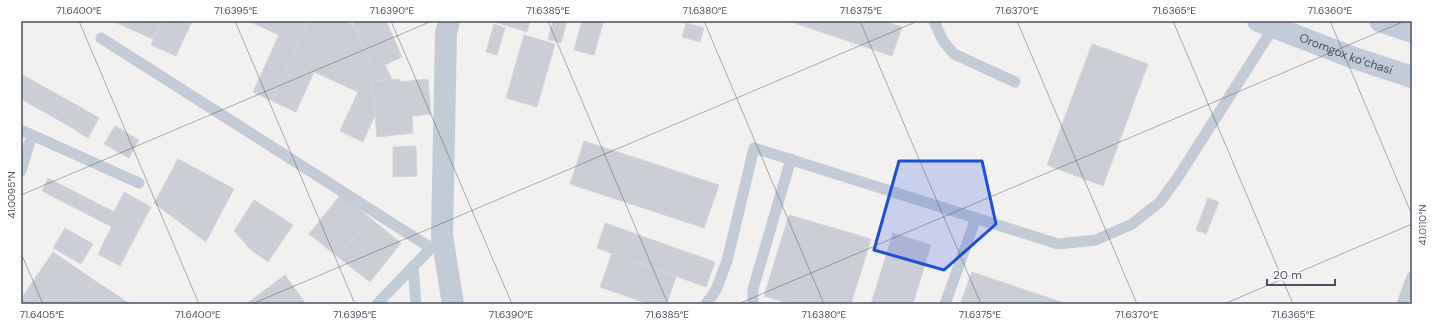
<svg xmlns="http://www.w3.org/2000/svg" width="1433" height="325" font-family="'DM Sans',sans-serif">
<style>
.building{fill:#ccced6;stroke:#d4d5dc}
.lines{fill:none;stroke-linecap:round;stroke-linejoin:round}
.lane{stroke:#c3cbd6;stroke-width:11}
.street{stroke:#c3cbd6;stroke-width:22}
.secondary{stroke:#c2cbda;stroke-width:22}
.marked{fill:#1d4ed8;fill-opacity:0.2;stroke:#1d4ed8;stroke-width:3;stroke-linejoin:round}
.ticks{fill:none;stroke:#47515f;stroke-width:1;stroke-opacity:0.45}
.labels{text-anchor:middle;dominant-baseline:central;stroke-width:3.5;stroke-linejoin:round;paint-order:stroke}
.street-label{font-size:12px;fill:#47515f;stroke:#fff}
.neatline{fill:none;stroke:#47515f;stroke-width:1.5}
.ticks-label{font-size:10px;text-anchor:middle;fill:#47515f}
</style>
<rect width="100%" height="100%" fill="#f3f0f0"/>
<path class="building" d="M112,21H162L153,39Z
M162,21H192L176,56L151,45Z
M248,21H308L272,101L253,92L279,35Z
M308,21H344L355,26L374,70L385,65L392,79L372,81L375,115L363,142L340,131L358,92L314,72L296,112L272,101Z
M357,21H386L402,57L374,70L353,23Z
M496,21H530L527,32L495,22Z
M553,21H567L561,43L548,39Z
M582,21H596L603,23L594,55L574,50Z
M789,21H884L902,27L892,56Z
M686,23L704,28L700,42L682,37Z
M494,24L505,28L497,55L486,52Z
M524,35L555,44L537,107L506,98Z
M1092,44L1148,64L1103,186L1047,165Z
M21,74L80,107L69,126L21,99Z
M400,79V82L428,79L431,114L412,116L413,133L377,137L372,81Z
M80,107L99,118L88,138L69,126Z
M115,126L139,140L129,158L104,144Z
M584,141L719,185L704,228L570,184Z
M416,146L417,176L393,177V147Z
M178,159L234,189L220,215L164,185Z
M48,178L118,214L112,227L42,191Z
M164,185L220,215L206,242L154,203Z
M124,192L151,207L120,266L98,254L118,214L114,212Z
M341,194L370,218L338,257L309,234Z
M1208,198L1219,202L1206,234L1196,230Z
M254,200L276,214L251,250L234,231Z
M276,214L293,225L268,262L251,250Z
M789,215L871,239L851,304H791L764,296Z
M370,218L401,243L370,282L338,257Z
M605,223L715,262L706,287L597,248Z
M65,228L93,244L81,264L53,248Z
M893,233L931,245L913,304H871Z
M53,252L94,280L77,304H21V299Z
M612,253L676,276L667,304H649L600,287Z
M972,272L1067,304H960Z
M285,275L306,304H246Z
M94,280L130,304H77Z"/>
<g class="lines">
<path class="lane" d="M934,21L943,41L954,54L1015,82
M101,38L431,248
M21,130L32,135
M21,171L32,135L139,183
M413,266L416,304
M377,304L436,243
M706,304L716,290L727,261L754,148L1058,244L1096,240L1132,224L1160,202L1178,177L1275,25
M753,304V289L791,159
M945,304L976,218
M1402,304L1412,277"/>
<path class="street" d="M449,21L446,33L442,236L453,304"/>
<g class="secondary">
<path id="s1" d="M1258,21L1354,58L1412,77"/>
<path d="M1380,21L1412,32"/>
</g>
</g>
<path class="marked" d="M899,161H982L996,224L944,270L874,250Z"/>
<path class="ticks" d="M79,21L199,304M235,21L355,304M391,21L512,304M548,21L668,304M704,21L824,304M860,21L981,304M1017,21L1137,304M1173,21L1293,304M1330,21L1412,215M21,195L432,21M21,253L43,304M252,304L918,21M738,304L1405,21M1224,304L1412,224"/>
<g class="labels">
<g class="street-label">
<text stroke="none"><textPath href="#s1" startOffset="94">Oromgox ko‘chasi</textPath></text>
</g>
</g>
<rect width="1433" height="325" fill="none" stroke="#ffffff" stroke-width="44"/>
<path d="M1267 279v6h68v-6" fill="none" stroke="#47515f" stroke-width="2"/>
<text x="1273" y="279" font-size="12" fill="#47515f" stroke="#ffffff" stroke-width="3" paint-order="stroke">20 m</text>
<rect x="22" y="22" width="1389" height="281" class="neatline"/>
<g class="ticks-label">
<text x="79" y="14">71.6400°E</text>
<text x="236" y="14">71.6395°E</text>
<text x="392" y="14">71.6390°E</text>
<text x="548" y="14">71.6385°E</text>
<text x="705" y="14">71.6380°E</text>
<text x="861" y="14">71.6375°E</text>
<text x="1017" y="14">71.6370°E</text>
<text x="1174" y="14">71.6365°E</text>
<text x="1330" y="14">71.6360°E</text>
<text transform="translate(11 195) rotate(-90)" y="4">41.0095°N</text>
<text transform="translate(1422 225) rotate(-90)" y="4">41.0110°N</text>
<text x="42" y="318">71.6405°E</text>
<text x="198" y="318">71.6400°E</text>
<text x="355" y="318">71.6395°E</text>
<text x="511" y="318">71.6390°E</text>
<text x="667" y="318">71.6385°E</text>
<text x="824" y="318">71.6380°E</text>
<text x="980" y="318">71.6375°E</text>
<text x="1137" y="318">71.6370°E</text>
<text x="1293" y="318">71.6365°E</text>
</g>
</svg>
